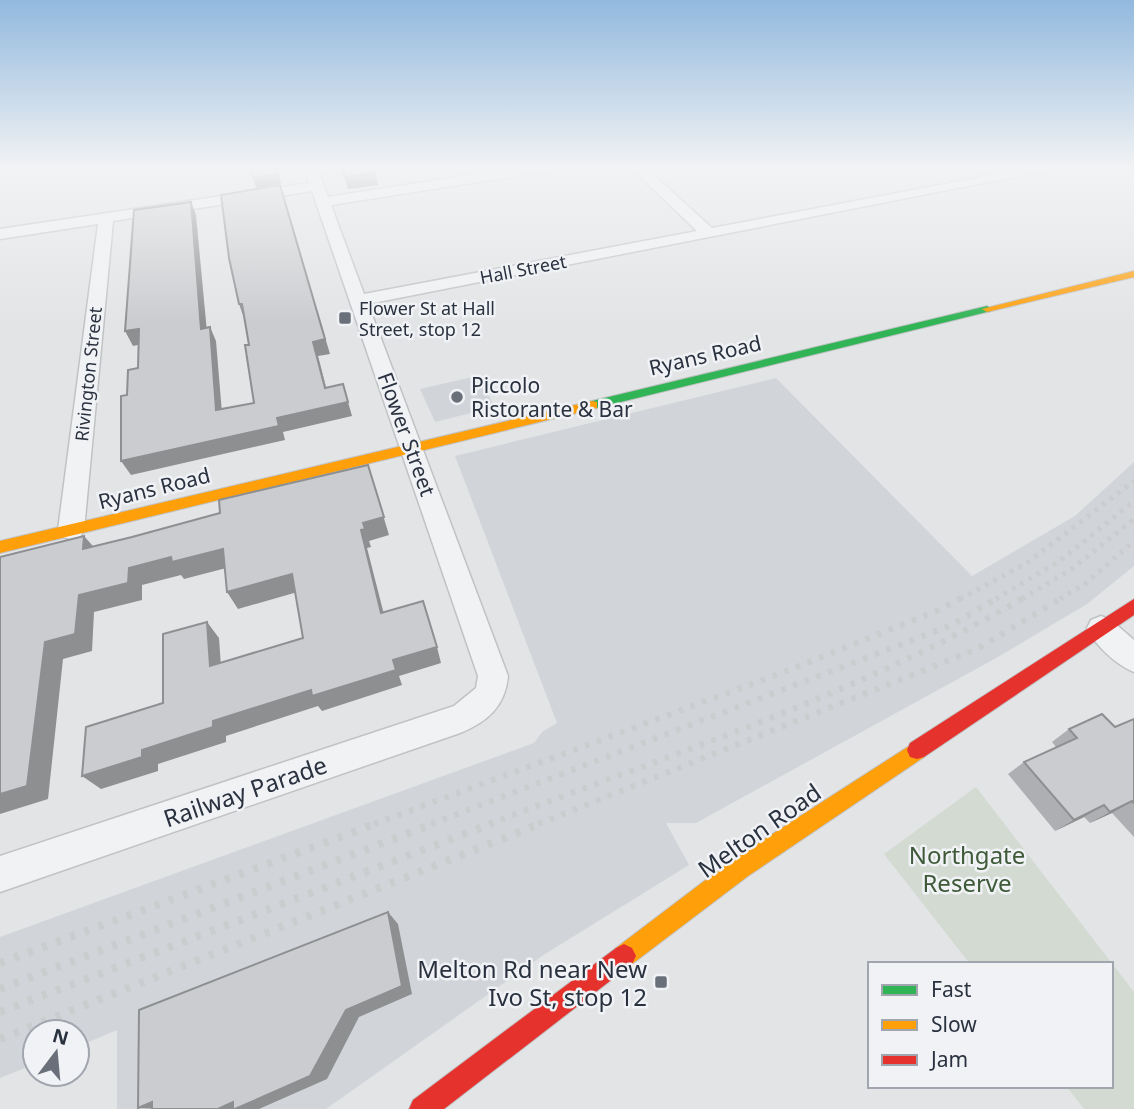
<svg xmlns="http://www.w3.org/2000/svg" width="1134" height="1109" font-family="'Noto Sans',sans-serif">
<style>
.built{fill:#d1d4d9}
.green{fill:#d3dad2}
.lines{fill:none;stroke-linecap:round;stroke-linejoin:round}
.street-casing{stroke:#c0c2c4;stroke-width:3}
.fast-casing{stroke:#c0c2c4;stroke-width:2}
.slow-casing{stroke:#c0c2c4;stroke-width:2}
.jam-casing{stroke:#c0c2c4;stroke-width:2}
.street{fill:#f1f2f4;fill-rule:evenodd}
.fast{fill:#30b455;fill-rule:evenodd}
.slow{fill:#ff9f0a;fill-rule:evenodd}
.jam{fill:#e5322d;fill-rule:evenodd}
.rail-far2{stroke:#cbccce;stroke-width:5;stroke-dasharray:3.5 6;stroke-linecap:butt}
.rail-far1{stroke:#cbccce;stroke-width:6;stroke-dasharray:4.5 8;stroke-linecap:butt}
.rail{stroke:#cbccce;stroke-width:8;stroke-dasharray:5 10;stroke-linecap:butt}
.wall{fill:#aeafb2}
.shaded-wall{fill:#8d8f91}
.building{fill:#cacccf;stroke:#8d8f91;stroke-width:2}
.poi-dot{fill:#6a7079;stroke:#f0f2f6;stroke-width:2.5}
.labels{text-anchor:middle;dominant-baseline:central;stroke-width:5;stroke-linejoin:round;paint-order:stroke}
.far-street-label{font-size:18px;fill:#2a323f;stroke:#f0f2f6}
.far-poi-label{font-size:18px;fill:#2a323f;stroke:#f0f2f6;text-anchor:start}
.street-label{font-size:21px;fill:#2a323f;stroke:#f0f2f6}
.poi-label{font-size:21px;fill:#2a323f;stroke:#f0f2f6;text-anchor:start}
.near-street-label{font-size:24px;fill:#2a323f;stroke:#f0f2f6}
.near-park-label{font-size:24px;fill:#3f5a38;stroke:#f0f2f6}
.near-poi-label{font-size:24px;fill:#2a323f;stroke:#f0f2f6;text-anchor:end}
</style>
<rect width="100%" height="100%" fill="#e2e4e6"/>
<path class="built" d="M477,376L495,407L435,422L420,389Z
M776,378L972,576L1075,516L1134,462V566L1087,604L998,657L696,823H666L689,865L545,954L326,1109H117V1030L77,1047V1032H35V1064L0,1078V937L534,743L542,732L557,723L455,456Z"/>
<path class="green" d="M976,787L1134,992V1109H1084L1066,1086H1111V964H970L884,854Z"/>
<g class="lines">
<defs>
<path id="street" d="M303,167H317L328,197L519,167H555L549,171L331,205L364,294L697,231L630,167H645L712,228L1035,167H1065L368,304L508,676C505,707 487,722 460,733L0,892V856L454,706L476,688L478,676L312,191L113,221L84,530L80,537L71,539L62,537L58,530L98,224L0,239V229L309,183Z
M1101,616L1111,620L1134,640V672C1116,665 1095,645 1087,628L1091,620Z"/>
<path id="fast" d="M987,306L992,309L991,311L592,409L586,405L592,401Z"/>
<path id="slow" d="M1134,271V277L987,312L982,309Z
M592,401L597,402V408L0,553V541Z
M917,741L924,743L927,750L924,757L748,876L632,964L624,968L616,964L612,956L616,948L732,860Z"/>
<path id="jam" d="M1134,599V615L924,757L917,759L910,757L907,750L910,743Z
M624,944L632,948L636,956L632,964L444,1109H409L413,1100L616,948Z"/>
</defs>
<use href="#street" class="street-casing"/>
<use href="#fast" class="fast-casing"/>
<use href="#slow" class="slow-casing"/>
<use href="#jam" class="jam-casing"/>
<use href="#street" class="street"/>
<use href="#fast" class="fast"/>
<use href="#slow" class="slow"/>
<use href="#jam" class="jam"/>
<path class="rail-far2" d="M960,599L1027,563L1134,481
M996,599L1061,560L1134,501
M1022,599L1072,569L1134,519
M1060,599L1085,584L1134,541"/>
<path class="rail-far1" d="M374,824L779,674L939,610L963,597
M431,824L952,625L999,597
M489,824C669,755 858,695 1025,597
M538,824L977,649L1063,597"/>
<path class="rail" d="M0,963L378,823
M0,989L435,823
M0,1012L493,823
M0,1039L542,823"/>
</g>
<path class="wall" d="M340,167H372L375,173L378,185L348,189Z
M1134,719V837L1112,813L1090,823L1084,817L1055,831L1008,774L1024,762L1056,747L1052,742L1069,729L1115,727Z"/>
<path class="shaded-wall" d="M277,167L281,184L256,188L253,178Z
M375,173L378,185L348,189L345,177Z
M280,185L330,354L318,356L330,402L313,342Z
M191,202L196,215L208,343L201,329Z
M239,304H242L248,318H244Z
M210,327L216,341L223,425L216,410Z
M139,329L147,343L133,346L125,331Z
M348,402L352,416L283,432L285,440L131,475L121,461L277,418Z
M368,465L389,535L369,541L371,547L367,548L388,630L381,613L361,530L363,523Z
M84,536L99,553L83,549Z
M223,549L234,566L184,579L181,575L142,585V600L94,612L92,651L63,659L48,799L0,814V794L45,642L79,595L129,568L171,557Z
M292,574L301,591L238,609L227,592Z
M207,622L219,638L222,682L210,666Z
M437,647L441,663L399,676L402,685L322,711L318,706L226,736V742L158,764V771L101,789L82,776L213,721L393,660Z
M1132,801L1112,813L1090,823L1110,812Z
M1104,805L1084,817L1055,831L1074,820Z
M388,912L398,924L412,994L359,1017L327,1079L259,1109H218Z
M152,1102L166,1109L138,1108Z"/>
<path class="building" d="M251,167H276L278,174L253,178Z
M342,167H372L375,173L345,177Z
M280,185L325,339L313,342L325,388L343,384L348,402L277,418L279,426L121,461V396L127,395L128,370L138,368L139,329L125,331L134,210L191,202L201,329L210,327L216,410L254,403L245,345H249L242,304H239L229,258L221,195Z
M368,465L384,517L363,523L365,529L361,530L381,613L423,601L437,647L393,660L396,670L312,696L311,690L213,721V727L142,750V757L82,776L86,727L163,703V634L207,622L210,666L303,638L292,574L227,592L223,549L172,562L171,557L129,568L128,583L79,595L75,634L45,642L27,786L0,794V557L84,536L83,549L132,537L220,513L219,500Z
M1102,714L1115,727L1134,719V803L1132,801L1110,812L1104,805L1074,820L1024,762L1077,738L1069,729Z
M388,912L402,986L346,1010L310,1076L235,1109H233V1102L218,1109H152V1102L138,1108L139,1010Z"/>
<linearGradient id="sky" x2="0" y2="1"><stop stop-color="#92b9de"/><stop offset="0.52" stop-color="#f2f3f4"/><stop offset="1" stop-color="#f2f3f4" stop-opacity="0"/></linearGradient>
<rect width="1134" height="323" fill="url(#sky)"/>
<g class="poi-dot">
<rect x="338" y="311" width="14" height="14" rx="3.5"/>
<circle cx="457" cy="397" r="7"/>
<rect x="654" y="975" width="14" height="14" rx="3.5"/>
</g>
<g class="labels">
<g class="far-street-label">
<text transform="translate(523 269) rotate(-11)">Hall Street</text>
<text transform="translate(88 374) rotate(-84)">Rivington Street</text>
</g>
<g class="far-poi-label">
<text x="359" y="308">Flower St at Hall<tspan x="359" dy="21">Street, stop 12</tspan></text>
</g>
<g class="street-label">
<text transform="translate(705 355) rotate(-13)">Ryans Road</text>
<text transform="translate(407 434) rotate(70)">Flower Street</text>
<text transform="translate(154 488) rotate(-14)">Ryans Road</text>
</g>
<g class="poi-label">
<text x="471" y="385">Piccolo<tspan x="471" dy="24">Ristorante &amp; Bar</tspan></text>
</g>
<g class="near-street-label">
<text transform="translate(245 791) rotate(-19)">Railway Parade</text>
<text transform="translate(759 830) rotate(-35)">Melton Road</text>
</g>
<g class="near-park-label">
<text x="967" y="854">Northgate<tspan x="967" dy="28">Reserve</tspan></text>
</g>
<g class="near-poi-label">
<text x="647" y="968">Melton Rd near New<tspan x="647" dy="28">Ivo St, stop 12</tspan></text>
</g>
</g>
<rect x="868" y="962" width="245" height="126" fill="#f0f2f6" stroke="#a1a5ad" stroke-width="2"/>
<rect x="882" y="985" width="35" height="10" fill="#30b455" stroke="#a1a5ad" stroke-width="2"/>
<text x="931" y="997" font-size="21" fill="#2a323f">Fast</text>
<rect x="882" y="1020" width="35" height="10" fill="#ff9f0a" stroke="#a1a5ad" stroke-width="2"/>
<text x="931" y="1032" font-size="21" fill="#2a323f">Slow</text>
<rect x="882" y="1055" width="35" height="10" fill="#e5322d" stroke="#a1a5ad" stroke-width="2"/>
<text x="931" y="1067" font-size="21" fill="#2a323f">Jam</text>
<g transform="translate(56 1053) rotate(16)"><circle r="33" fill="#f0f2f6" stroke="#a1a5ad" stroke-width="2"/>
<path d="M0-5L12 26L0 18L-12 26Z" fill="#6a7079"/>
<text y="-10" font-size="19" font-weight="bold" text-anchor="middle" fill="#2a323f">N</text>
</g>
</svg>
